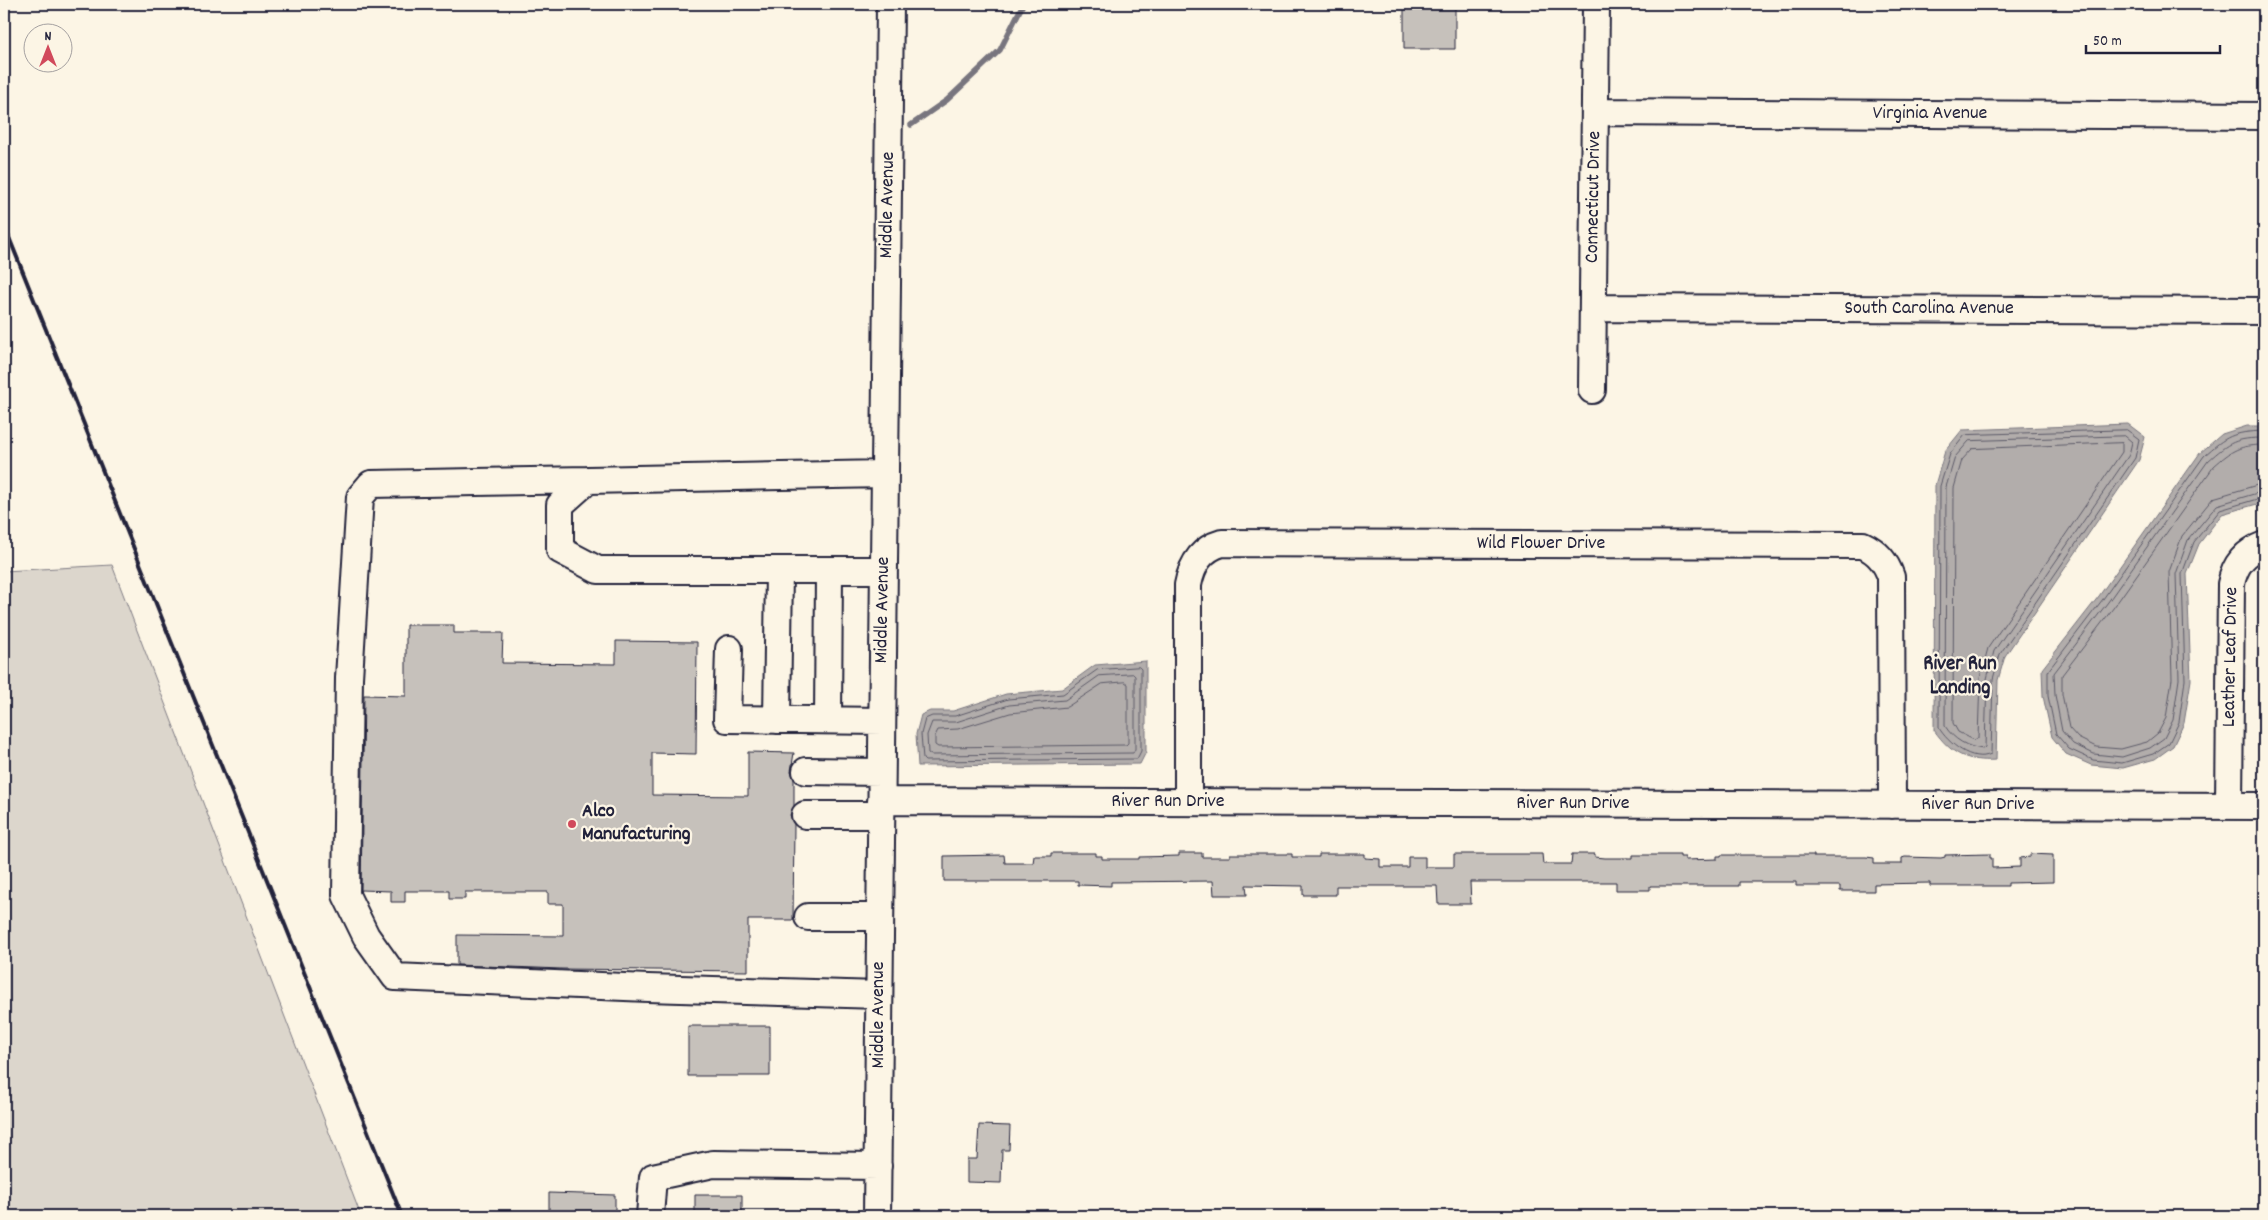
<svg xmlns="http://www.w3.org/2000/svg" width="2268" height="1220" font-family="Dekko,sans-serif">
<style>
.green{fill:#dcd6cc;stroke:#7f7c84}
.water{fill:#b2adab;stroke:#78757e}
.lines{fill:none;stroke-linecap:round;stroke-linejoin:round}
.shore{stroke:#5c5a68;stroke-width:1}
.stream{stroke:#78757e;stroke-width:5.5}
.building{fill:#c6c1bb;stroke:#22223b}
.minor-casing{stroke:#22223b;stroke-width:30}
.minor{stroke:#fcf5e5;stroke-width:26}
.rail{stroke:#22223b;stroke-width:4}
.poi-dot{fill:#d1495b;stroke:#fcf5e5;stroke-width:2}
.labels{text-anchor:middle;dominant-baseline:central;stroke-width:4.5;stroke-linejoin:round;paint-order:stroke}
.street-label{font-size:20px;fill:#22223b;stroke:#fcf5e5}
.poi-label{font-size:20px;font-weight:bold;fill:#22223b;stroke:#fcf5e5;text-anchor:start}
.neighbourhood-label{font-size:21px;font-weight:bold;fill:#22223b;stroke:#fcf5e5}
</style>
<rect width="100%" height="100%" fill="#fcf5e5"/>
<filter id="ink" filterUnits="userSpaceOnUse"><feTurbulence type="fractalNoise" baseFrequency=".02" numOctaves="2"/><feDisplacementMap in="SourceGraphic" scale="10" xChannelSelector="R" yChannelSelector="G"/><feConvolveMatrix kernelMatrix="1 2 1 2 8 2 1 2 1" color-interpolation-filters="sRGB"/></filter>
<g filter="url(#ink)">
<path class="green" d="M112,565L361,1216H4V571Z"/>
<path class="water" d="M2128,424L2145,437L2139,460L2005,656L1998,680L1996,760C1966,762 1951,754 1934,730L1935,485L1945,451L1962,430Z
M2247,426H2264V502L2222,514L2199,544L2187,574L2191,680L2184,723L2173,746L2155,759L2123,768L2091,765L2066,754L2052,737L2043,696L2042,669L2099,596L2200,453L2222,434Z
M1146,661V752L1140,764L918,766L916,734L921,715L930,711H953L1006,694L1062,689L1095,665Z"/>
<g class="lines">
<path class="shore" d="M2127,430L2139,439L2135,458L2000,654L1993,679L1991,754C1972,763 1948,743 1939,728L1940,486L1950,454L1965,435Z
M2264,431C2233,432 2226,436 2204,456L2103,599L2048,671V696L2056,734L2069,749L2093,760L2122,763L2153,754L2169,743L2179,722L2185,680L2182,574L2194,542L2220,510L2264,497
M2125,436L2132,442L2129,455L1994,651L1987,679L1985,747L1983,749C1967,747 1954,740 1945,726L1946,487L1955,457L1969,441Z
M2264,438C2236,438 2229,442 2208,461L2108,602L2054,673L2055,695L2062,731L2073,744L2094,754L2122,757L2150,748L2164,738L2173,720L2179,679L2176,574L2188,540L2217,505L2264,491
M2122,443V452L1988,648L1980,678L1978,738L1974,740L1958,732L1953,723L1954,488L1962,460L1972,449Z
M2264,445C2240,445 2232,450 2214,466L2114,607L2062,675V694L2069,728L2078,738L2096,747L2121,749L2147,742L2158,733L2166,718L2172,679L2169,572L2182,536L2213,498L2264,483
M1139,667L1141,669V751L1137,759L925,761L923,759L921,734L925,719L932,716H955L1008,699L1063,694L1097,670Z
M1133,674L1135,676V749L1133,753L931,755L928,753L927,735L932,722H956L1009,705L1065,700L1099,676Z
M1125,682L1128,684V743L1126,745L938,747L935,745V736L938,730L958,729L1010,713L1067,707L1102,684Z"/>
<path class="stream" d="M911,125L947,100L1000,50L1023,4"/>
</g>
<path class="building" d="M1404,4H1455V49H1404Z
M406,625H454V633H503L502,663L616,664V641L697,642L696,754L652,753V795L748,796V752L794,753L791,771L794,780V806L790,815L794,824L793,920H748V971L562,969L457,965V935L563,936V904H548V892H465V899H449V891H405V902H391V891L361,890L364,695L406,696Z
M1051,853H1096V856H1102V859H1139V857L1179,856V853H1202V857H1230V854H1292V857H1319V854H1365V858L1380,859V867H1408V857H1425V867H1454V854H1542L1543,864H1571L1572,854H1595V857L1605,858H1633V855H1680V857H1685V860L1717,859V856H1721V855H1814V857H1866L1874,858V864H1902V858L1905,857L1941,858L1945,857V855L1990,854V858H1992V868L2020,867V858L2030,857V854L2053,855V882L2008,883V886H1930V883L1874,884V891H1840V886H1796V882H1739V886H1650V890H1616V882H1470L1471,904H1438L1437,886H1336V895H1303V886L1246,885L1247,895H1214L1213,881L1111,882V886L1078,885V881H944V856L1004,855L1005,863H1033L1034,856H1051Z
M688,1026H770V1076H688Z
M979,1125L1010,1126L1009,1150H1002L1001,1183L967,1182V1159H977Z
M549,1193L615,1195V1216H549Z
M695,1195H742V1216H695Z"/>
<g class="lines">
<defs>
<path id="minor" d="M1595,112L2264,116
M1593,308L2264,311
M1592,390L1596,4
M588,480L371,484L360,497L349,678L346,895L366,936L395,977L648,988L879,995
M883,570H598L560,550V505L588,480L884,474
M729,649L727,719L882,721
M777,720L779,570
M828,720L829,570
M806,771L881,772
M881,801L2264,806
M1188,802V585C1192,564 1201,549 1222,543L1863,545C1878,552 1886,562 1891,577L1892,805
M2229,805L2231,584C2235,564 2245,552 2264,545
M805,815H881
M808,917H880
M650,1216L653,1177L713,1164L878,1166
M877,1216L890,4"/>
</defs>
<use href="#minor" class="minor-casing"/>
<use href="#minor" class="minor"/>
<path class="rail" d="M4,225L402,1216"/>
</g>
</g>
<circle class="poi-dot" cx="572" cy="824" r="5"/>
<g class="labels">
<g class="street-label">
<text x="1930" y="114">Virginia Avenue</text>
<text transform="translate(1594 197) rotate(-89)">Connecticut Drive</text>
<text transform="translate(888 205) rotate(-89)">Middle Avenue</text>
<text x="1929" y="309">South Carolina Avenue</text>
<text x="1541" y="544">Wild Flower Drive</text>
<text transform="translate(883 610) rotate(-89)">Middle Avenue</text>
<text transform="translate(2231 657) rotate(-89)">Leather Leaf Drive</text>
<text x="1168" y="802">River Run Drive</text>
<text x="1573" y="804">River Run Drive</text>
<text x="1978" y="805">River Run Drive</text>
<text transform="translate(879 1015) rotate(-90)">Middle Avenue</text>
</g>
<g class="poi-label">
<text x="582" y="812">Alco<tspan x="582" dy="23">Manufacturing</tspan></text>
</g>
<g class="neighbourhood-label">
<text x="1960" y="665">River Run<tspan x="1960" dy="24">Landing</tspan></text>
</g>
</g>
<rect width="2268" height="1220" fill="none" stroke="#fcf5e5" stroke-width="20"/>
<rect x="10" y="10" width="2248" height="1200" fill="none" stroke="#22223b" stroke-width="2" filter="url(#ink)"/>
<g transform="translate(48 48)"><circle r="24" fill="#fcf5e5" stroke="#a5a1a1"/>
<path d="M0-4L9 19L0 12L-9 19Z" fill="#d1495b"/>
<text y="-8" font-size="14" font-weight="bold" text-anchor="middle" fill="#22223b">N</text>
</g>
<path d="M2086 45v8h134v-8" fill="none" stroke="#22223b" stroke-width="2.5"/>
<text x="2093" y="45" font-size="15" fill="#22223b" stroke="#fcf5e5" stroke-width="4" paint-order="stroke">50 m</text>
</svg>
